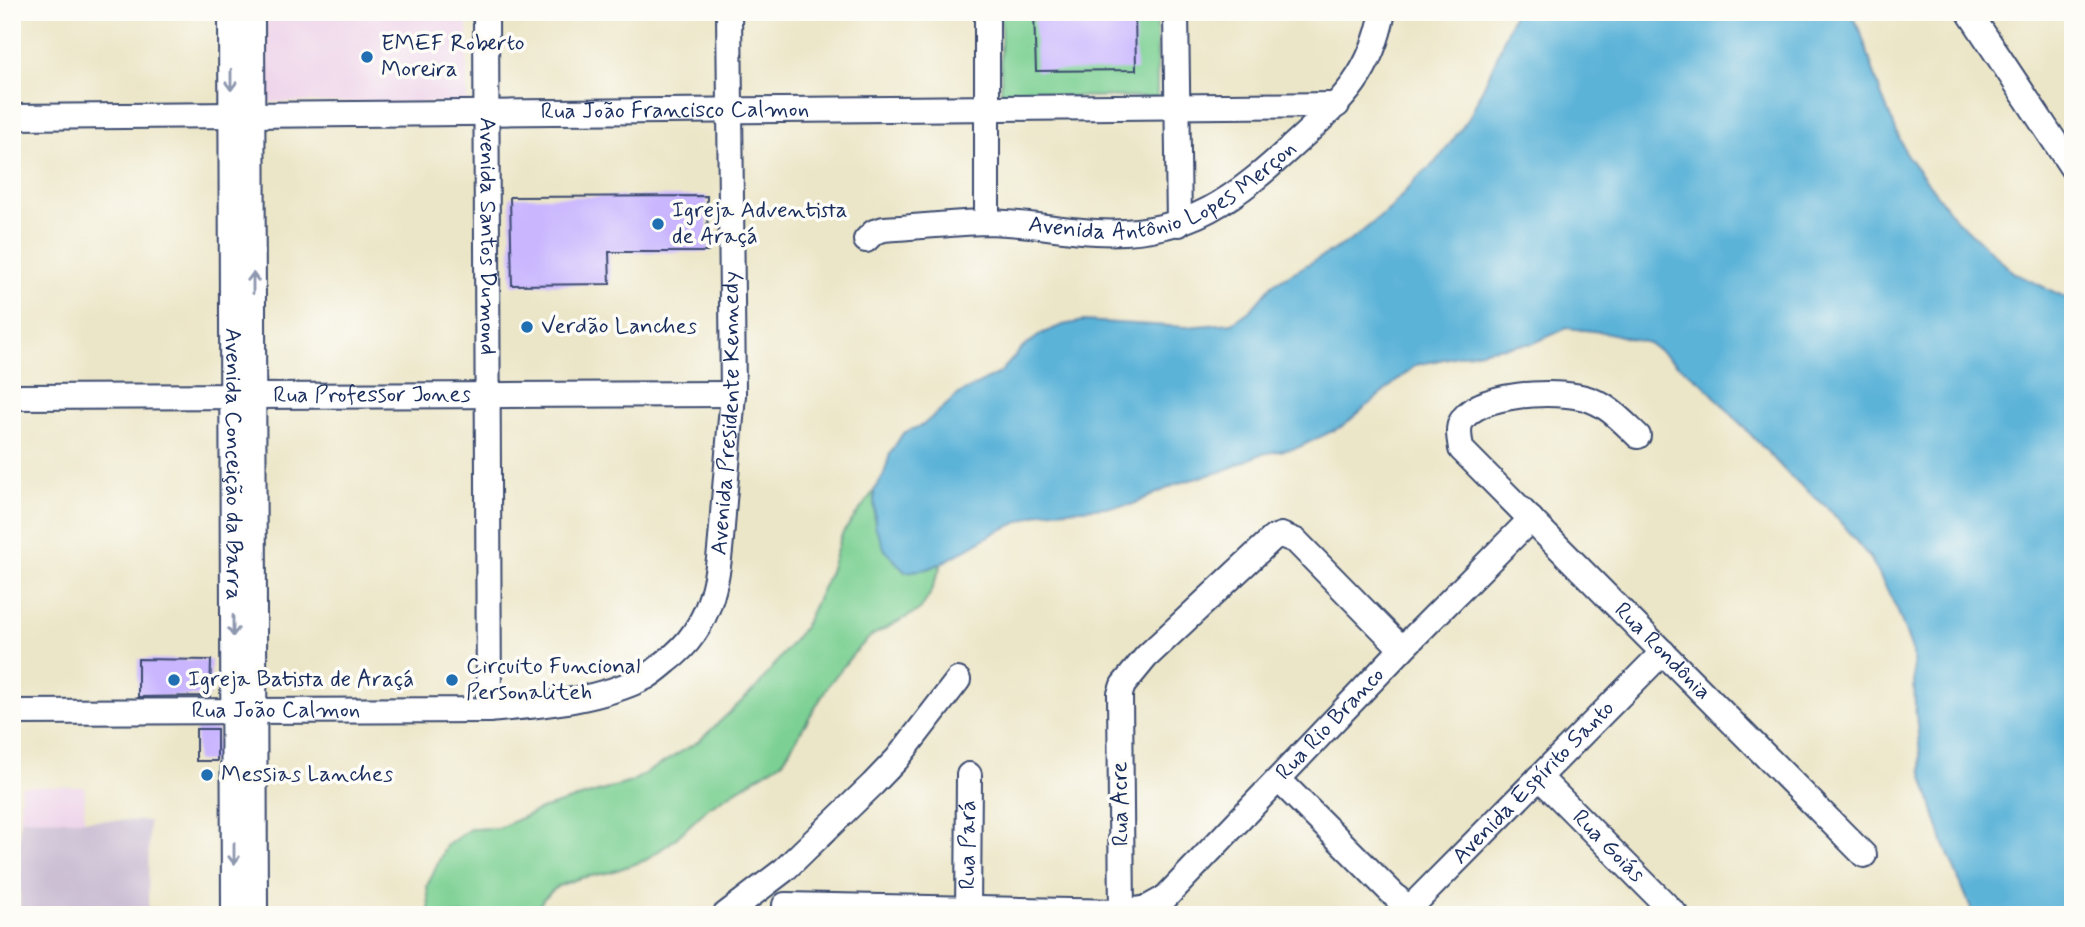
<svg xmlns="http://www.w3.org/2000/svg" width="2085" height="927" font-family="Mynerve,sans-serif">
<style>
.built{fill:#edd1e9}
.industrial{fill:#ccbfd4}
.green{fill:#7cd093;stroke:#4c8078;stroke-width:2}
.water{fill:#5cb3d8;stroke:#3c719b;stroke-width:2}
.building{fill:#c9b6fe}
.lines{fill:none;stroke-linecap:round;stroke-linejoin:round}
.minor-casing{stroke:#3a4a6e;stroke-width:28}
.minor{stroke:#fff;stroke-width:24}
.oneway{stroke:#8d97ae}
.poi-dot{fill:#1f6fb2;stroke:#fdfcf7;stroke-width:2.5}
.labels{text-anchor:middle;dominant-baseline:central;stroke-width:7;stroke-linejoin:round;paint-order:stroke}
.poi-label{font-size:23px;fill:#1b2f5e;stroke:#fdfcf7;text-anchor:start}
.street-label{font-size:23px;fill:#1b2f5e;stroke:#fdfcf7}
</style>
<rect width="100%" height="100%" fill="#fdfcf7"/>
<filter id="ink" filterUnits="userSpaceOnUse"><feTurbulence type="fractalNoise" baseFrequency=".0143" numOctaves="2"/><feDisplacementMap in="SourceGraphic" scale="14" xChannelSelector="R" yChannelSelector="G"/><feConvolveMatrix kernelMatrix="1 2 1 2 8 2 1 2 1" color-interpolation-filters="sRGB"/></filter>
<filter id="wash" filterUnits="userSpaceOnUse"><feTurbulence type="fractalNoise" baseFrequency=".00686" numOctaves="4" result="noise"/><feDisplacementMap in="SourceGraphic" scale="28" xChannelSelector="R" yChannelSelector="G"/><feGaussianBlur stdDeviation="1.57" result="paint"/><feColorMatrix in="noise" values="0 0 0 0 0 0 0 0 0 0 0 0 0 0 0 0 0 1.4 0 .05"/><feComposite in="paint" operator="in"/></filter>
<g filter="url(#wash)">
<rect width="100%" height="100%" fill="#ece6c8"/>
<path class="built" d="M266,12H467V103L267,102Z
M21,786L85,787L84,820L20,819Z"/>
<path class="industrial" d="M20,819L149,821L148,915H20Z"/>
<path class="green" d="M1001,12H1157V97L1001,96Z
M874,491L875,526L927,569L942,563L929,596L920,610L871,636L854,653L830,683L783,761L708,808L674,840L646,860L611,872L580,878L558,886L543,899L535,915H430L427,886L446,846L470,829L499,828L541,809L631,782L699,741L757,687L804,627L829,574L842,534Z"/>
<path class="water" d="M1514,12H1850L1861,33L1882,97L1906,154L1954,217L2014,273L2073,301V915H1974L1943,842L1922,773L1915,705L1913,653L1897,609L1871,559L1830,510L1789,475L1702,383L1648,343L1609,333L1567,328L1534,343L1490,349L1416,365L1343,426L1297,448L1261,454L1223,471L1179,483L1131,505L1043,512L998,531L942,563L927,569L905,572L885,550L875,526L874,491L884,474L890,454L903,433L923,425L960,393L1000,373L1022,348L1043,333L1063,325L1083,321L1186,327L1232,323L1251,310L1273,284L1353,239L1391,208L1416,179L1438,160L1469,118L1495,62Z"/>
<g id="blocks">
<path class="building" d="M1034,12H1135L1136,70L1036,71Z
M707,196L708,252H609L610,284L512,285L510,197Z
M138,659L211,660L210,696L138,697Z
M196,729H217V761H196Z"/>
</g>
</g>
<g filter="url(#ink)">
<use href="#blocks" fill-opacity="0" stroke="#3a4a6e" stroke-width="2"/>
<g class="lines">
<defs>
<g id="minor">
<path id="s1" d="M231,12L234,915"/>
<path d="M252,12L255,915"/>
<path id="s2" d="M486,12L489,710"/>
<path d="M1176,12L1179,224"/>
<path d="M1969,12L2073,169"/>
<path id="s3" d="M12,117L1337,105"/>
<path d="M987,222V12"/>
<path id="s4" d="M866,240L874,232L884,229C918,227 952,223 985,222C1022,222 1060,230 1096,232C1190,237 1236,198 1301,138C1345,98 1371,73 1383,12"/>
<path id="s5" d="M12,397L733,394"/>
<path id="s6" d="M1638,436C1622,421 1607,404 1585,398C1557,390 1477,392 1461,422C1457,430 1460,440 1461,449L1864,855"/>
<path id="s7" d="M12,712L489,710C541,705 598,701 646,677C653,673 660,667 667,661C720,622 719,561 724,501C727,465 730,430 733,394L729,12"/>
<path id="s8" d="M1539,777L1676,915"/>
<path d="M1279,780L1414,915"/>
<path id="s9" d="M785,905L1122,912L1147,908L1165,898L1402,649L1531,519"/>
<path d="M725,915L784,870L873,784L897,759L958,680"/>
<path id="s10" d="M968,915L969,775"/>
<path d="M1122,915L1120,694L1123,685L1146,657L1273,538L1281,535L1296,541L1402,649"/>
<path id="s11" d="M1403,915L1663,652"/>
</g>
</defs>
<use href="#minor" class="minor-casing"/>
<use href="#minor" class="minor"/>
</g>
<defs><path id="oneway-shaft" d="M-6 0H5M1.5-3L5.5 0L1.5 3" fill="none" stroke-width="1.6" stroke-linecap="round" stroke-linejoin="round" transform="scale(1.75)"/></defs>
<g class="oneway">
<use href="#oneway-shaft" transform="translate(231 80) rotate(90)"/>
<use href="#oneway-shaft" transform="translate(253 283) rotate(-90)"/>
<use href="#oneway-shaft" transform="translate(233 626) rotate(90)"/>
<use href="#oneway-shaft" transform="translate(234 854) rotate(90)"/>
</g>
</g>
<g class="poi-dot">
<circle cx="367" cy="57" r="7"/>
<circle cx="658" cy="224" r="7"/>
<circle cx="527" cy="327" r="7"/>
<circle cx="174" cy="680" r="7"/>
<circle cx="452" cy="680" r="7"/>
<circle cx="207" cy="775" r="7"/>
</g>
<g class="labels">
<g class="poi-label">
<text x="381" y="44">EMEF Roberto<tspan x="381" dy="26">Moreira</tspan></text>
<text x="672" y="211">Igreja Adventista<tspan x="672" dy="26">de Araçá</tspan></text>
<text x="541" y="327">Verdão Lanches</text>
<text x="466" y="667">Circuito Funcional<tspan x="466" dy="26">Personaliteh</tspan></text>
<text x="188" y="680">Igreja Batista de Araçá</text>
<text x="221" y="775">Messias Lanches</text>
</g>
<g class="street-label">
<text stroke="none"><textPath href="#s3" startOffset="663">Rua João Francisco Calmon</textPath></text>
<text stroke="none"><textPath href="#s4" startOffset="312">Avenida Antônio Lopes Merçon</textPath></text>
<text stroke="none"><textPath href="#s2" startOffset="224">Avenida Santos Dumond</textPath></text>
<text stroke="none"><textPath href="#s5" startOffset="360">Rua Professor Jones</textPath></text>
<text stroke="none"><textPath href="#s7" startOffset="929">Avenida Presidente Kennedy</textPath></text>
<text stroke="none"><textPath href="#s1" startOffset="452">Avenida Conceição da Barra</textPath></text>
<text stroke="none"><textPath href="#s6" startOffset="511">Rua Rondônia</textPath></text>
<text stroke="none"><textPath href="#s7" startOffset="264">Rua João Calmon</textPath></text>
<text stroke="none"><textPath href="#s9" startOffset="623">Rua Rio Branco</textPath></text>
<text stroke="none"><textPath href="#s11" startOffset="186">Avenida Espírito Santo</textPath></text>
<text transform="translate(1121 804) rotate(-91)">Rua Acre</text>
<text stroke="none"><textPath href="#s10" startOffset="70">Rua Pará</textPath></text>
<text stroke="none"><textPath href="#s8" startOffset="98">Rua Goiás</textPath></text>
</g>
</g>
<rect width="2085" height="927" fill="none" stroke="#fdfcf7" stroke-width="42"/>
</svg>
